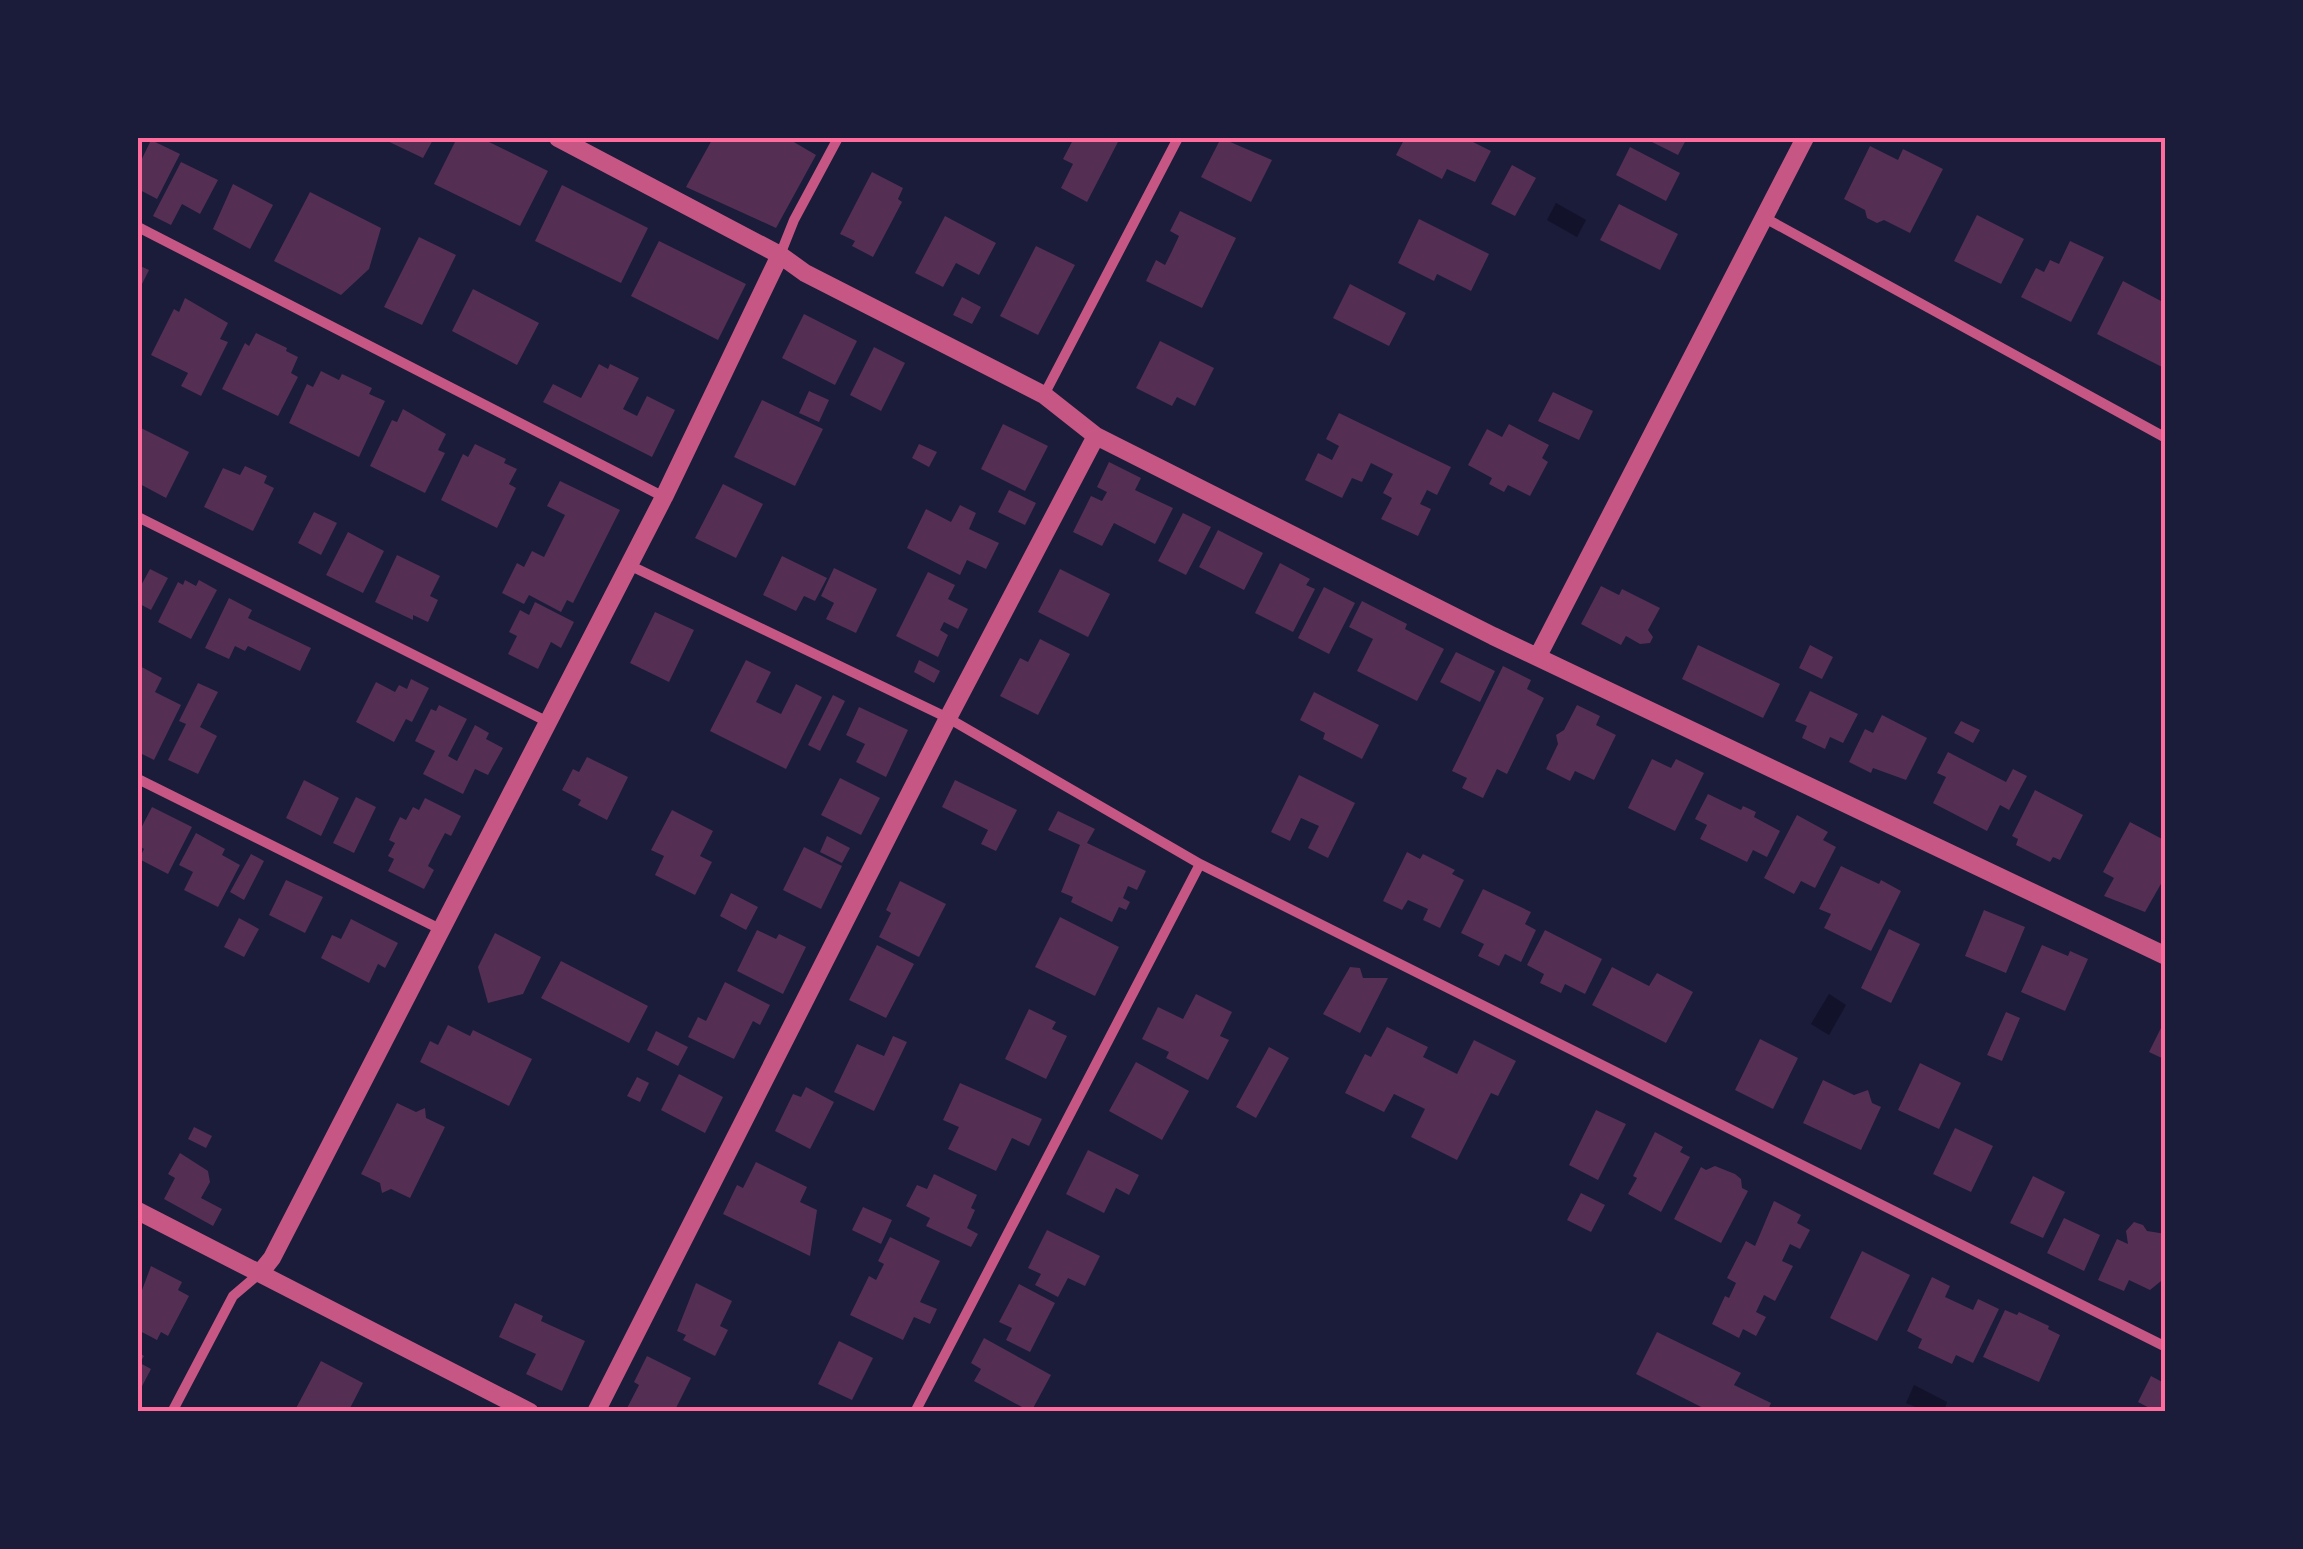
<svg xmlns="http://www.w3.org/2000/svg" width="2303" height="1549" font-family="'Source Serif 4',serif">
<style>
.water{fill:#12122b}
.building{fill:#542f53}
.lines{fill:none;stroke-linecap:round;stroke-linejoin:round}
.minor{stroke:#c65784;stroke-width:10}
.tertiary{stroke:#c65784;stroke-width:18}
.neatline{fill:none;stroke:#ff6b9d;stroke-width:4}
</style>
<rect width="100%" height="100%" fill="#1b1b3a"/>
<path class="water" d="M1556,203L1586,220L1577,237L1547,220Z
M1829,994L1846,1005L1829,1035L1811,1024Z
M1914,1385L1947,1402L1944,1411H1925L1906,1403Z"/>
<path class="building" d="M381,138H434L423,158Z
M457,138H481L548,171L520,226L434,184Z
M713,138H787L816,155L776,228L686,187Z
M1074,138H1120L1087,202L1061,188L1073,164L1063,159Z
M1221,138L1272,160L1251,202L1201,177Z
M1405,138H1465L1491,151L1475,182L1447,169L1442,179L1396,155Z
M1644,138H1687L1678,155Z
M151,140L180,154L157,199L138,189V167Z
M1870,146L1898,160L1903,149L1943,169L1910,233L1884,220L1877,223L1867,218L1865,210L1844,199Z
M1630,147L1680,173L1666,201L1616,175Z
M181,162L218,180L200,214L182,204L171,225L153,216Z
M1512,165L1536,178L1515,216L1491,204Z
M872,172L903,188L898,199L902,202L873,257L852,246L855,241L840,234Z
M233,184L273,205L250,249L213,229Z
M562,185L648,228L621,283L535,241Z
M310,192L381,228L369,269L341,295L274,261Z
M1619,204L1678,234L1660,270L1600,240Z
M1180,211L1236,238L1202,308L1146,281L1156,260L1165,265L1172,251L1179,236L1170,231Z
M1977,215L2024,239L2001,284L1954,261Z
M945,216L996,243L979,275L956,263L943,287L915,273Z
M1419,219L1489,254L1471,291L1437,274L1434,281L1398,263Z
M419,237L456,255L422,325L384,307Z
M659,241L746,284L718,340L631,296Z
M2070,241L2104,257L2071,322L2021,297L2036,268L2044,272L2050,260L2059,264Z
M1036,246L1075,265L1038,335L1000,316Z
M138,265L149,270L138,292Z
M2123,281L2161,301L2166,293V369L2097,334Z
M1350,284L1406,313L1389,346L1333,318Z
M473,289L539,323L517,365L452,331Z
M962,297L981,307L972,324L953,315Z
M185,298L228,323L220,339L228,342L201,396L181,386L188,373L151,355L174,309L179,312Z
M804,314L857,341L835,385L782,358Z
M256,333L287,348L286,351L298,357L291,373L298,377L278,416L222,389L245,343L249,346Z
M1160,341L1214,368L1195,406L1177,397L1172,406L1136,388Z
M874,347L905,363L881,411L850,395Z
M599,364L608,369L610,364L639,378L623,409L637,416L647,396L675,410L652,457L543,402L553,384L581,398Z
M321,371L339,380L342,374L372,388L369,394L385,401L359,457L289,423L307,384L313,387Z
M809,391L829,400L819,422L799,413Z
M1553,392L1593,411L1579,440L1538,421Z
M762,400L823,429L795,486L734,457Z
M403,409L446,434L438,450L445,453L425,493L370,466L392,420L397,422Z
M1339,413L1451,467L1437,495L1427,490L1420,504L1431,509L1418,536L1381,519L1392,498L1383,493L1393,474L1371,463L1362,482L1352,478L1342,498L1305,480L1318,453L1332,460L1339,446L1326,439Z
M1003,424L1048,446L1025,491L981,469Z
M1509,424L1549,445L1542,458L1548,462L1530,496L1508,485L1504,492L1489,484L1492,478L1468,465L1487,429L1502,437Z
M141,428L189,452L166,498L138,483V435Z
M475,444L506,459L504,463L517,469L509,484L516,488L497,528L441,500L463,454L468,457Z
M919,444L937,452L929,467L912,458Z
M1109,462L1141,478L1135,490L1173,508L1155,544L1114,523L1102,546L1073,532L1091,496L1102,501L1107,492L1097,487Z
M245,466L267,476L264,483L274,488L253,531L204,507L223,468L240,475Z
M560,481L620,510L573,603L567,600L561,612L529,595L524,604L502,593L517,563L524,567L532,551L544,557L565,515L547,506Z
M723,484L763,504L736,558L695,538Z
M1009,490L1036,503L1025,525L998,512Z
M960,505L976,513L969,529L999,543L986,569L967,560L960,575L907,548L926,509L951,522Z
M314,512L337,523L321,555L298,543Z
M1183,513L1211,527L1186,575L1158,561Z
M1218,530L1263,553L1244,590L1199,567Z
M348,532L384,551L363,593L326,575Z
M397,555L440,576L430,596L438,600L428,622L413,615V620L375,602Z
M782,556L827,578L815,601L804,596L796,611L763,595Z
M1280,563L1310,579L1306,585L1315,589L1293,632L1255,613Z
M834,568L877,589L856,633L826,619L834,603L821,596Z
M150,569L168,578L151,610L138,603V591Z
M1060,569L1110,594L1088,637L1038,612Z
M928,572L955,585L948,599L968,609L958,629L944,622L940,630L948,635L938,657L896,636Z
M185,580L196,586L199,580L217,590L191,639L158,622L178,582L183,585Z
M1601,586L1619,595L1622,589L1660,608L1648,630L1653,637L1650,643L1640,644L1626,636L1621,645L1581,624Z
M1324,587L1355,603L1329,654L1298,638Z
M229,598L252,610L248,618L311,648L300,671L248,646L245,651L235,646L229,659L205,648Z
M1362,601L1407,624L1405,629L1444,649L1417,701L1357,671L1373,639L1349,627Z
M535,602L574,622L561,648L551,642L538,669L508,654L517,636L509,632L520,610L529,615Z
M655,612L694,630L669,682L630,663Z
M1040,639L1070,654L1038,715L1000,696L1020,658L1028,662Z
M1698,645L1780,684L1763,718L1682,679Z
M1810,645L1833,657L1822,679L1799,668Z
M1456,652L1495,671L1480,702L1440,682Z
M746,660L771,672L756,702L781,714L796,684L822,697L786,769L710,731Z
M919,660L940,671L934,683L914,672Z
M138,665L162,678L155,692L181,705L154,760L138,752Z
M1503,666L1531,680L1527,689L1544,698L1507,774L1497,769L1483,798L1462,788L1467,778L1452,771Z
M411,679L429,688L412,722L406,719L394,742L356,722L376,682L395,692L399,685L407,689Z
M198,683L218,692L200,727L217,736L198,774L168,760L186,724L179,721Z
M1810,691L1858,714L1843,743L1830,737L1825,749L1802,738L1807,726L1795,721Z
M1314,692L1379,725L1362,759L1323,739L1325,733L1300,720Z
M833,695L845,701L820,751L808,745Z
M439,705L467,719L448,756L457,761L475,725L489,733L486,739L503,748L488,775L475,769L463,794L423,774L435,751L415,741L431,709L436,711Z
M1577,705L1600,716L1596,725L1616,735L1594,780L1575,771L1570,781L1546,769L1558,744L1556,735L1564,730Z
M859,707L908,730L886,777L856,762L865,744L846,735Z
M1882,715L1927,738L1906,780L1873,768L1871,773L1849,762L1865,729L1873,733Z
M1961,721L1980,730L1973,743L1954,733Z
M1948,752L2006,782L2013,769L2027,776L2009,810L2000,805L1987,831L1933,803L1946,777L1937,773Z
M587,757L628,777L607,820L578,805L581,800L562,790L573,769L579,772Z
M1652,759L1671,768L1676,759L1704,773L1675,831L1628,808Z
M1299,775L1355,803L1328,858L1308,848L1319,826L1301,818L1290,841L1271,832Z
M840,778L880,798L861,835L821,815Z
M304,780L339,798L321,836L286,818Z
M955,780L1017,810L996,851L981,844L988,830L942,807Z
M2035,790L2083,815L2060,860L2053,857L2050,862L2016,845L2018,839L2012,836Z
M1708,794L1741,810L1743,806L1756,812L1754,817L1780,831L1767,857L1753,850L1747,862L1700,839L1707,825L1695,819Z
M356,797L376,807L354,853L333,843Z
M425,798L461,816L451,836L445,833L436,850L428,866L434,870L424,889L388,871L394,859L388,856L395,843L389,840L394,829L400,817L406,820L413,807L419,810Z
M152,807L192,827L168,874L139,859L144,849L138,845V834Z
M672,810L713,831L700,856L712,862L695,895L655,875L664,856L651,850Z
M1058,811L1095,829L1087,843L1146,871L1137,890L1128,886L1123,898L1130,902L1126,910L1119,907L1112,922L1071,902L1073,897L1061,892L1080,845L1048,830Z
M1797,815L1828,832L1823,840L1836,847L1815,888L1801,881L1794,894L1764,878Z
M2130,822L2166,841V875L2145,912L2104,896L2114,878L2103,872Z
M196,833L225,849L222,855L240,865L218,907L184,890L193,872L179,865Z
M827,836L850,848L842,863L820,852Z
M804,847L842,866L821,909L783,890Z
M1407,852L1420,859L1423,854L1455,870L1452,874L1464,880L1440,928L1423,920L1428,909L1408,900L1402,910L1383,901Z
M251,854L264,861L244,900L230,892Z
M1841,866L1879,884L1881,880L1901,891L1871,951L1824,928L1831,914L1819,909Z
M286,880L323,897L305,933L269,915Z
M900,881L946,904L919,957L879,937L891,913L886,910Z
M1483,889L1531,912L1525,924L1536,930L1521,962L1505,954L1499,966L1478,956L1484,944L1461,933Z
M731,893L758,907L746,930L720,916Z
M1984,910L2025,927L2006,973L1965,956Z
M1060,917L1119,947L1095,996L1035,967Z
M239,918L259,929L244,957L224,947Z
M351,919L398,943L385,968L378,964L369,983L321,958L332,935L341,939Z
M1889,929L1920,944L1891,1003L1861,988Z
M757,930L776,939L779,934L806,947L783,994L737,971Z
M1545,930L1602,959L1585,994L1565,984L1561,993L1540,983L1544,974L1527,965Z
M495,933L541,957L523,994L488,1003L478,967Z
M877,945L914,964L886,1018L849,1000Z
M2042,945L2068,956L2070,951L2088,959L2065,1011L2021,992Z
M561,961L648,1006L629,1043L541,998Z
M1350,967L1360,968L1363,978H1388L1360,1033L1323,1014Z
M1612,967L1649,986L1657,973L1693,992L1666,1043L1592,1005Z
M725,982L770,1005L760,1025L753,1021L734,1059L688,1037L698,1017L706,1021Z
M1196,994L1232,1012L1220,1036L1229,1040L1208,1080L1166,1058L1169,1052L1142,1039L1158,1007L1183,1019Z
M1029,1009L1056,1022L1052,1029L1067,1036L1046,1079L1005,1059Z
M2006,1012L2020,1018L2002,1061L1987,1055Z
M2166,1018V1060L2149,1052Z
M448,1025L470,1036L473,1030L532,1059L509,1106L420,1062L430,1041L438,1045Z
M1387,1027L1428,1047L1423,1057L1457,1074L1474,1040L1516,1061L1498,1096L1491,1093L1457,1160L1411,1137L1425,1109L1394,1094L1384,1112L1345,1093L1365,1054L1371,1057Z
M656,1031L688,1047L678,1066L647,1050Z
M893,1036L907,1042L874,1111L834,1092L857,1044L884,1056Z
M1760,1039L1798,1058L1773,1109L1735,1090Z
M1269,1047L1289,1058L1256,1118L1236,1107Z
M1136,1062L1189,1091L1162,1140L1109,1111Z
M1920,1063L1961,1083L1939,1129L1898,1110Z
M679,1074L723,1097L705,1133L661,1110Z
M637,1077L649,1083L640,1102L627,1096Z
M1823,1080L1854,1095L1868,1090L1872,1103L1881,1107L1861,1150L1803,1123Z
M960,1083L1042,1119L1029,1146L1012,1138L996,1171L948,1149L959,1127L943,1120Z
M806,1087L834,1102L810,1149L775,1131L793,1094L801,1097Z
M397,1103L416,1112L425,1108L426,1118L445,1127L410,1198L391,1189L382,1193L380,1183L361,1174Z
M1596,1110L1626,1124L1598,1180L1569,1165Z
M194,1127L212,1136L206,1148L188,1139Z
M1955,1128L1993,1146L1971,1192L1933,1174Z
M1655,1132L1683,1147L1680,1152L1690,1157L1661,1212L1628,1194L1637,1178L1633,1176Z
M1088,1150L1139,1175L1129,1195L1116,1188L1104,1213L1066,1194Z
M180,1153L208,1171L210,1182L201,1198L222,1209L213,1226L164,1199L175,1178L168,1174Z
M756,1162L807,1187L800,1202L817,1210L810,1256L723,1214L737,1185L743,1188Z
M1715,1166L1735,1174L1741,1179L1742,1188L1748,1191L1721,1243L1674,1219L1701,1167L1706,1170Z
M934,1174L977,1195L971,1208L975,1210L967,1228L978,1234L971,1247L926,1226L930,1218L906,1206L917,1185L927,1189Z
M2033,1176L2065,1192L2043,1238L2010,1223Z
M1581,1193L1605,1205L1591,1232L1567,1220Z
M1774,1201L1801,1215L1797,1223L1810,1230L1800,1249L1790,1244L1782,1261L1793,1266L1775,1301L1764,1295L1756,1312L1766,1317L1756,1336L1743,1329L1739,1338L1712,1324L1725,1296L1729,1298L1736,1283L1727,1278L1746,1241L1755,1246Z
M863,1207L892,1220L881,1244L852,1230Z
M2064,1218L2100,1235L2084,1271L2047,1253Z
M2134,1222L2143,1225L2147,1231L2166,1234V1277L2150,1290L2129,1280L2124,1291L2098,1280L2117,1239L2128,1244L2126,1231Z
M1047,1230L1100,1256L1085,1286L1068,1278L1058,1297L1035,1285L1041,1274L1028,1268Z
M890,1237L940,1261L920,1302L937,1309L930,1324L914,1317L903,1340L850,1315L869,1276L876,1280L884,1264L878,1261Z
M1862,1251L1910,1275L1877,1341L1830,1318Z
M151,1266L182,1282L178,1290L189,1296L168,1336L161,1332L157,1340L138,1330V1301Z
M1932,1277L1950,1286L1945,1297L1973,1310L1978,1299L1999,1309L1973,1363L1956,1355L1952,1364L1918,1348L1922,1339L1907,1331Z
M696,1283L732,1301L720,1326L728,1330L715,1356L683,1340L686,1335L677,1331Z
M1019,1284L1055,1303L1030,1352L1006,1340L1012,1328L999,1322Z
M515,1303L543,1316L541,1321L585,1341L562,1391L526,1374L536,1354L499,1337Z
M2005,1310L2017,1315L2019,1312L2049,1326L2048,1329L2060,1335L2039,1382L1983,1357Z
M1657,1332L1741,1373L1734,1385L1771,1403L1767,1412H1711L1636,1374Z
M984,1338L1051,1375L1031,1412L974,1381L981,1369L971,1363Z
M839,1341L873,1358L852,1400L818,1384Z
M138,1352L144,1356L140,1363L151,1369L138,1394Z
M647,1356L691,1378L674,1412H625L639,1385L634,1382Z
M321,1361L363,1383L348,1412H294Z
M2151,1376L2166,1384V1412H2157L2138,1402Z"/>
<g class="lines">
<path class="minor" d="M1765,218L2166,438
M138,227L664,497
M780,255L794,220L838,138
M1044,395L1178,138
M138,517L548,722
M629,565L948,718L1200,864L2166,1347
M138,779L442,930
M172,1412L233,1296L260,1273
M915,1412L1200,864"/>
<path class="tertiary" d="M558,138L780,255L805,273L1044,395L1096,436L1493,636L2166,956
M1538,656L1805,138
M138,1211L530,1412
M260,1273L272,1258L664,497L780,255
M596,1412L948,718L1096,436"/>
</g>
<rect width="2303" height="1549" fill="none" stroke="#1b1b3a" stroke-width="280"/>
<rect x="140" y="140" width="2023" height="1269" class="neatline"/>
</svg>
